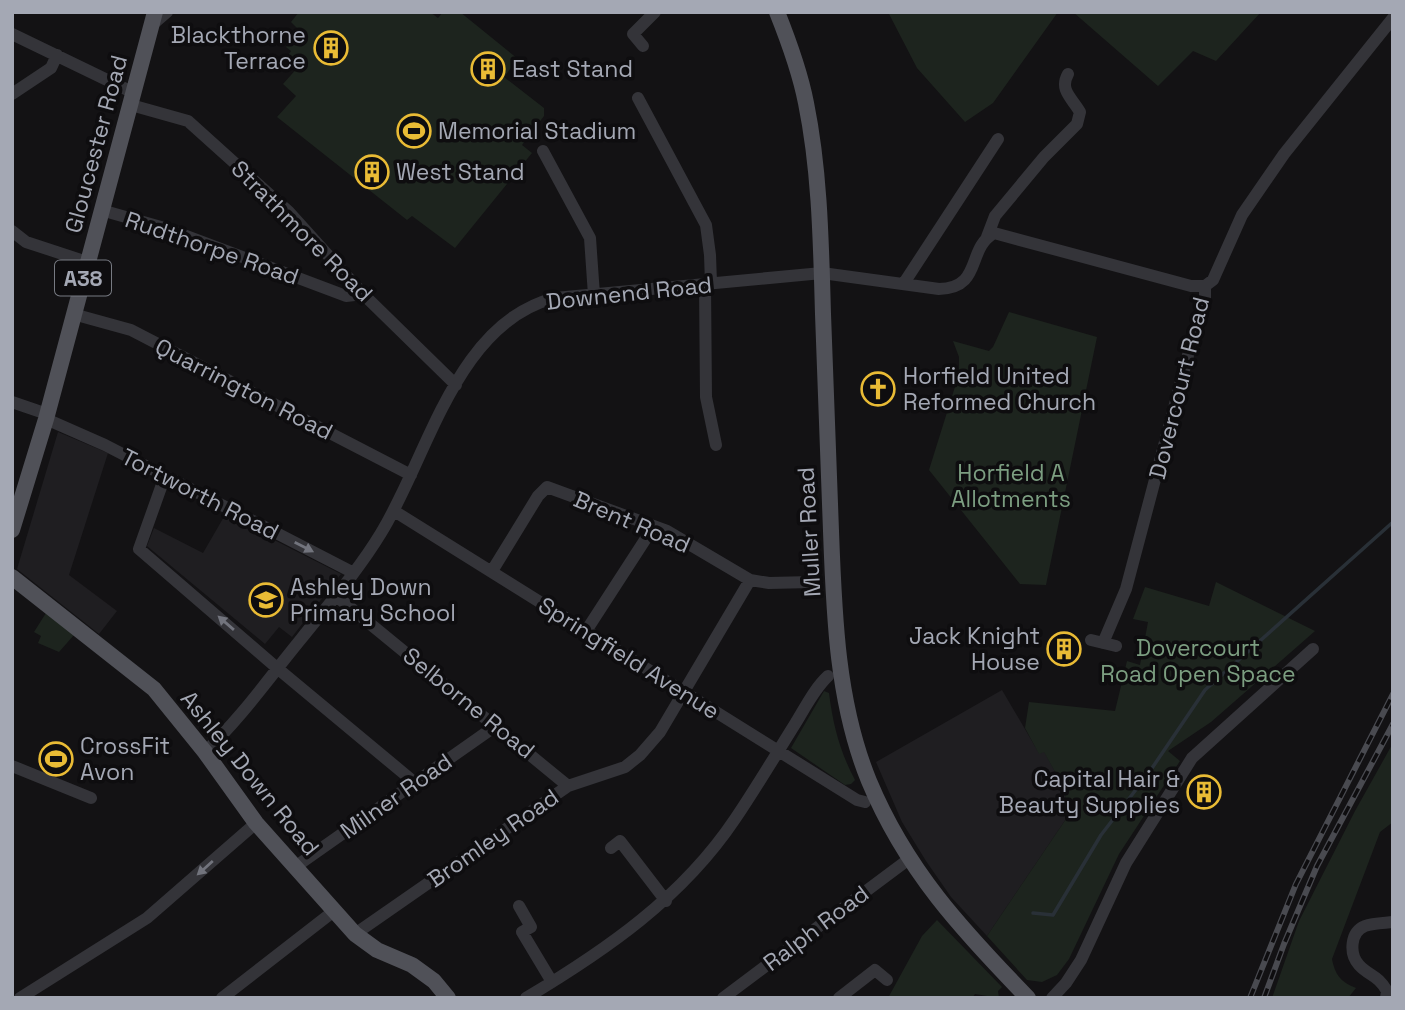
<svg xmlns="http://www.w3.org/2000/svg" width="1405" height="1010" font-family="'Space Grotesk',sans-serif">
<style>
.built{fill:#1f1e21}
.green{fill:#1d241e}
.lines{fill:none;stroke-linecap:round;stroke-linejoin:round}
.stream{stroke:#293037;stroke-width:3.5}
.minor{stroke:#343439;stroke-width:12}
.major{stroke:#505158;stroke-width:16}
.rail-casing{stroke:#494a50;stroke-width:6}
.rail{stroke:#0e0d0f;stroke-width:3.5;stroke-dasharray:10;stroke-linecap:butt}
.oneway{fill:#72747d}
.labels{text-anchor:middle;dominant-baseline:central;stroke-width:7;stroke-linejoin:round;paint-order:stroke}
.shield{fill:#0e0d0f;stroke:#777a82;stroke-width:2}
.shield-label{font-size:21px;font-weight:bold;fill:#a4a8b4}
.poi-label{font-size:23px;fill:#a4a8b4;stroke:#0e0d0f;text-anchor:start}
.street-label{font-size:23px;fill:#a4a8b4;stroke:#0e0d0f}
.park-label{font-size:23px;fill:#7c9e81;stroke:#0e0d0f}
</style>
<rect width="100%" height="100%" fill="#131214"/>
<path class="built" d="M58,432L108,453L69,575L117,611L99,634L17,569Z
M225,515L341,574L292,637L279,627L265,644L147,546L154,528L203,553Z
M1002,690L1039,753L1044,751L1065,790L1066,819L987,936L951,897L926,861L902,822L876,762Z"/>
<path class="green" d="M299,12H430L438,18L443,12H460L518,59L504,77L544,108V116L522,145L532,153L455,248L412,216L407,220L277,117L296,96L283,84L299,66L287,57L291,51L286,47L300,31L291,22Z
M888,12H1058L993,103L965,122L917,68Z
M1073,12H1261L1216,61L1193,51L1158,86Z
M1009,312L1097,337L1046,585L1020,584L929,470L959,374V357L953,341L989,351L993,347Z
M1216,582L1315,631L1211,722L1168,751L1180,761L1119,854L1069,959L1057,975L1042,982L1027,980L987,936L1066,819L1065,790L1044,752L1039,754L1025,728L1029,702L1115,711L1127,661L1140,665L1148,622L1133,619L1145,587L1209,606Z
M46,613L74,635L59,652L38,643L41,636L34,632Z
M824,691L829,693C833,725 840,752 855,780L851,784L845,785L791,748Z
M1393,743V822L1380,832L1332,959C1335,975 1341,982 1356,988L1348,998H1272L1299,921L1355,811Z
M937,920L1002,987L998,991L999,998L975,994L972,998H888L922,936Z"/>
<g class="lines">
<path class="stream" d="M1033,913L1053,915L1101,835L1148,774L1205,690L1393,522"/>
<path class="minor" d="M152,25L167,12
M12,34L134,93
M643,46L633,34L655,12
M12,94L51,68L57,55
M638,98L706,225L710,255L711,283
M131,105L188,121L289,212L363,294L456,385
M543,151L590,238L594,295
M101,210L168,229L346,296L363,294
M12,231L26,242L87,262
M987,237L995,216L1044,157L1077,124L1080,112C1072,98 1059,90 1068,74
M904,283L998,139
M705,284L706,397L716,445
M1205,286L1213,280L1242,215L1284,154L1393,18
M73,314L131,330L411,475
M12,402L47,414
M46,419L105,445L352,572
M165,476L139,549L277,668L414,782
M394,511L857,800L865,802
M492,571L538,496L547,487L667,531L750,580L769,583L812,582
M335,595L568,786
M586,631L654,526
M1091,640L1116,646
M1103,643L1126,589L1192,340L1205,303V286
M205,752C241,718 269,678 301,639C328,605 358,571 381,533C428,457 456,322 555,298L822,273L939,289C983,288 966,249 994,233L1191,286H1205
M12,766L91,798
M611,848L620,841L666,901
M295,867L497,725
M519,906L531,927L522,932L552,982
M355,934L568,786L625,767L640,755L660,732L750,580
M20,998L147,918L256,823
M222,998L334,911
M526,998C606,950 682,898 735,819C756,788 775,756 795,724C805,708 814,689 828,676
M723,998L909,859
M839,998L875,970L887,980
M1052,998L1066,983L1081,960L1126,863L1192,758L1313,649
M1386,998L1387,991C1378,975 1369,976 1359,965C1349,954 1350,932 1365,926C1373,923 1384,923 1393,922"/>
<path class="major" d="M777,12C789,42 800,72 806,103C820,172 821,244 823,314C826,387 829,459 831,531C834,615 837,703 869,781C906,870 962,930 1028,998
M12,530L46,419L155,12
M12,577L154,689L205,752L256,823L355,934L377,950L412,965L434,981L448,998"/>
<defs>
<path id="rail" d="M1250,998L1296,884L1393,694
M1264,998L1284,944L1317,866L1393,724"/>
</defs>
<use href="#rail" class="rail-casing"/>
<use href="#rail" class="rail"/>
</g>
<defs><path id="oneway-solid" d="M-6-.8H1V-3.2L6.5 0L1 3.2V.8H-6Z" transform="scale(1.75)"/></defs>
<g class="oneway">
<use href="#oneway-solid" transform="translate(304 547) rotate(27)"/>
<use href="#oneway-solid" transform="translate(226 623) rotate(-139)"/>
<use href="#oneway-solid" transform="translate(205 868) rotate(138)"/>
</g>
<defs>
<symbol id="building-ring" viewBox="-11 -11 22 22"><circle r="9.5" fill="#0e0d0f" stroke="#e9bb35" stroke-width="1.5"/><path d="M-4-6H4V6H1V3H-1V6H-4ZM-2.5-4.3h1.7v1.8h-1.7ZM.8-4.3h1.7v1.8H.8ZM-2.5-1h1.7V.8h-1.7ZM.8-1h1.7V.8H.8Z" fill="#e9bb35"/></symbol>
<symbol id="stadium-ring" viewBox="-11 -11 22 22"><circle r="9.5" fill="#0e0d0f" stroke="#e9bb35" stroke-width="1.5"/><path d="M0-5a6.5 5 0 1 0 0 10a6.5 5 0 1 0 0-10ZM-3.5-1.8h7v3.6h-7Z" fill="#e9bb35"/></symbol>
<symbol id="church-ring" viewBox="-11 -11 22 22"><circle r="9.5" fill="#0e0d0f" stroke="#e9bb35" stroke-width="1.5"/><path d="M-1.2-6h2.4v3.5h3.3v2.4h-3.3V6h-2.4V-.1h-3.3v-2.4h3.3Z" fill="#e9bb35"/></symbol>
<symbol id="school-ring" viewBox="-11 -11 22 22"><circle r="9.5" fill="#0e0d0f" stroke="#e9bb35" stroke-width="1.5"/><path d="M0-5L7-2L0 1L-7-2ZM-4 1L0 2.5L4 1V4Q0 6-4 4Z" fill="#e9bb35"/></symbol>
</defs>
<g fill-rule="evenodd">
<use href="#building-ring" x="312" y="29" width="38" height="38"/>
<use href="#building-ring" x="469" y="50" width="38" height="38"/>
<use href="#stadium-ring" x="395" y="112" width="38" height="38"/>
<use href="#building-ring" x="353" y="153" width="38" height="38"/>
<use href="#church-ring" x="859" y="370" width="38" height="38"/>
<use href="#school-ring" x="247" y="581" width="38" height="38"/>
<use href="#building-ring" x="1045" y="630" width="38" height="38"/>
<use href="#stadium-ring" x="37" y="740" width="38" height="38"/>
<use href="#building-ring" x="1185" y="773" width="38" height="38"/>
</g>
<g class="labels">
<rect class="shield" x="55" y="260.5" width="56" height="35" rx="5"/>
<g class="shield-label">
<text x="83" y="278">A38</text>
</g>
<g class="poi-label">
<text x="306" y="35" text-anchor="end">Blackthorne<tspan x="306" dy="26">Terrace</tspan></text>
<text x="512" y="69">East Stand</text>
<text x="438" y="131">Memorial Stadium</text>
<text x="396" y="172">West Stand</text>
<text x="903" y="376">Horfield United<tspan x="903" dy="26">Reformed Church</tspan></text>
<text x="290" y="587">Ashley Down<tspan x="290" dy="26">Primary School</tspan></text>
<text x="1040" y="636" text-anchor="end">Jack Knight<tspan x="1040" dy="26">House</tspan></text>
<text x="80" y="746">CrossFit<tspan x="80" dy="26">Avon</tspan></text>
<text x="1180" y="779" text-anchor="end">Capital Hair &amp;<tspan x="1180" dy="26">Beauty Supplies</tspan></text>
</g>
<g class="street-label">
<text transform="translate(96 144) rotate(-75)">Gloucester Road</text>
<text transform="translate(302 231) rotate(45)">Strathmore Road</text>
<text transform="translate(212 248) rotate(19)">Rudthorpe Road</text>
<text transform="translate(629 293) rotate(-6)">Downend Road</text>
<text transform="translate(1179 388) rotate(-76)">Dovercourt Road</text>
<text transform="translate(244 389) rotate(27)">Quarrington Road</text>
<text transform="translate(200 494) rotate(27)">Tortworth Road</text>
<text transform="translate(632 522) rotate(23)">Brent Road</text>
<text transform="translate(809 532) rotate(-93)">Muller Road</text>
<text transform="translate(629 658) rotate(32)">Springfield Avenue</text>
<text transform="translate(469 703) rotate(39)">Selborne Road</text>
<text transform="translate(250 773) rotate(51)">Ashley Down Road</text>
<text transform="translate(396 796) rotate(-35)">Milner Road</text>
<text transform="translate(493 838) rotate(-35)">Bromley Road</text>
<text transform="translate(816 928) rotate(-37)">Ralph Road</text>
</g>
<g class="park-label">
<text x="1011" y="473">Horfield A<tspan x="1011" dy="26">Allotments</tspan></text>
<text x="1198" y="648">Dovercourt<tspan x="1198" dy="26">Road Open Space</tspan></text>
</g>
</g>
<rect width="1405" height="1010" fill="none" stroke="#a4a8b4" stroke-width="28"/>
</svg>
